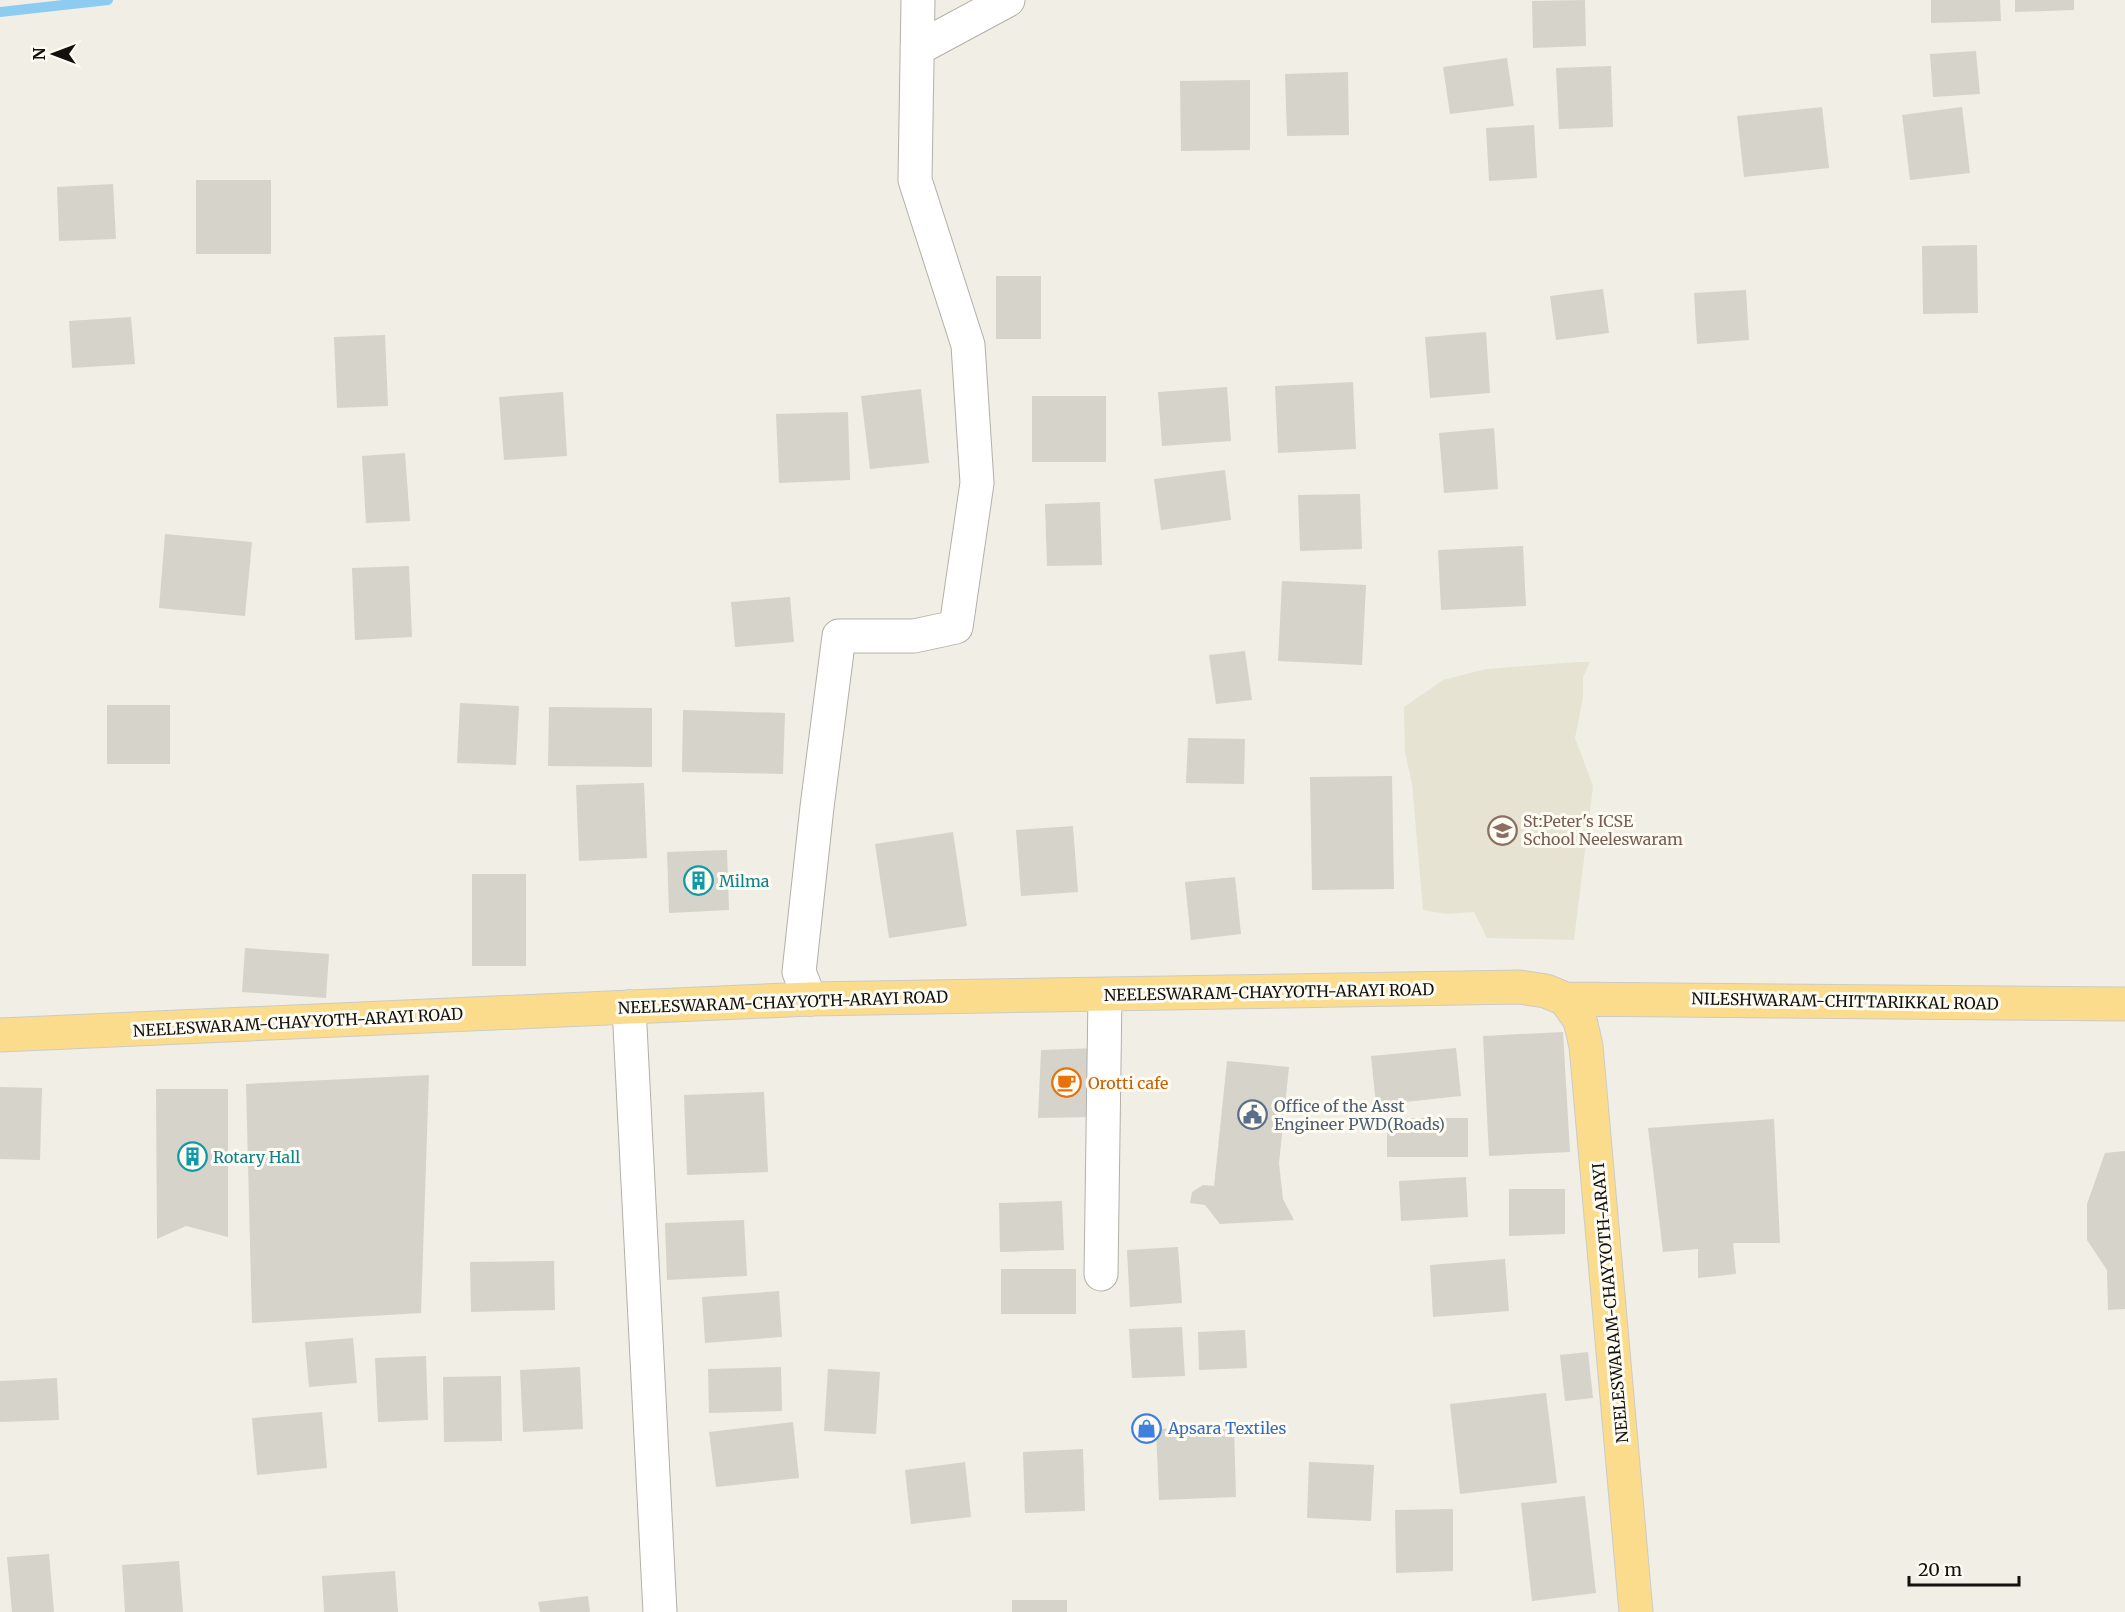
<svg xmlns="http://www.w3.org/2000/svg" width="2125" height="1612" font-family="Merriweather,serif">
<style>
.built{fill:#e7e3d2}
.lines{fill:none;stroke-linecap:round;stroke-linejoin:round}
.stream{stroke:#8dccf0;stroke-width:10}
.building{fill:#d5d3ca}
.minor-casing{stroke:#b2b0a7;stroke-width:35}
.major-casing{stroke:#cbcbca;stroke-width:35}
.minor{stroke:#fff;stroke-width:33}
.major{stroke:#fbdc8c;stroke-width:33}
.labels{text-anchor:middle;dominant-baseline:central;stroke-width:6;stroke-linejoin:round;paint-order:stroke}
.education-label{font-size:16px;fill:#785e54;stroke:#fefcf2;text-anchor:start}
.culture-label{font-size:16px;fill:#0d838f;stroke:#fefcf2;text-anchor:start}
.street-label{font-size:16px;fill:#12110e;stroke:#fefcf2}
.food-label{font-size:16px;fill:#c56008;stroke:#fefcf2;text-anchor:start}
.service-label{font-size:16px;fill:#4e5e75;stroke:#fefcf2;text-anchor:start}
.shop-label{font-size:16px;fill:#366cbe;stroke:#fefcf2;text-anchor:start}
</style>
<rect width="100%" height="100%" fill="#f1eee5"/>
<path class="built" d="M1577,662H1590L1583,677V698L1575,738L1593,786L1574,940L1487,938L1474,912L1446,914L1423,910L1412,783L1405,753L1404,707L1443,680L1486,669Z"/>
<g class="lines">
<path class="stream" d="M0,12L108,0"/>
</g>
<path class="building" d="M1585,0L1586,46L1533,48L1532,1Z
M1931,0H2000L2001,21L1931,23Z
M2015,0H2074V10L2015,12Z
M1976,51L1980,94L1933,97L1930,54Z
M1507,58L1514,106L1450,114L1443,67Z
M1611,66L1613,127L1559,129L1556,68Z
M1348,72L1349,135L1287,136L1285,74Z
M1250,80V150L1181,151L1180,81Z
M1822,107L1829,168L1744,177L1737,116Z
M1962,107L1970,173L1910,180L1902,115Z
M1534,125L1537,178L1489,181L1486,128Z
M196,180H271V254H196Z
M113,184L116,239L59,241L57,187Z
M1977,245L1978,313L1923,314L1922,246Z
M996,276H1041V339H996Z
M1603,289L1609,333L1556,340L1550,296Z
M1746,290L1749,340L1697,344L1694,293Z
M131,317L135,364L72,368L69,321Z
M1486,332L1490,393L1430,398L1425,337Z
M385,335L388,406L337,408L334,337Z
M1353,382L1356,449L1278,453L1275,386Z
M1227,387L1231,441L1162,446L1158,392Z
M921,389L929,463L870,469L861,396Z
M563,392L567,456L504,460L499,397Z
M1032,396H1106V462H1032Z
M848,412L850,480L779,483L776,414Z
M1494,428L1498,489L1444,493L1439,433Z
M405,453L410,521L366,523L362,456Z
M1225,470L1231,520L1161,530L1154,479Z
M1360,494L1362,549L1300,551L1298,495Z
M1100,502L1102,565L1047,566L1045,504Z
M165,534L252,542L245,616L159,608Z
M1523,546L1526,606L1441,610L1438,550Z
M409,566L412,637L355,640L352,568Z
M1282,581L1366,585L1362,665L1278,661Z
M790,597L794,642L735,647L731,602Z
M1245,651L1252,700L1216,704L1209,655Z
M460,703L519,706L516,765L457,763Z
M107,705H170V764H107Z
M549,707L652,708V767L548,766Z
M683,710L785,713L783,774L682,772Z
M1188,738L1245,739L1244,784L1186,783Z
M1392,776L1394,889L1312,890L1310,777Z
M644,783L647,858L579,861L576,785Z
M1073,826L1078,892L1021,896L1016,830Z
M953,832L967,926L889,938L875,844Z
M727,850L729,910L669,913L667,852Z
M472,874H526V966H472Z
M1235,877L1241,934L1191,940L1185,882Z
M245,948L329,954L326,998L242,992Z
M1563,1032L1570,1152L1489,1156L1483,1036Z
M1096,1048L1093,1117L1038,1118L1041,1050Z
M1456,1048L1461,1096L1376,1105L1371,1056Z
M1227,1061L1289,1067L1279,1163L1283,1199L1294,1220L1220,1224L1205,1205L1190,1203L1192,1192L1203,1185L1214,1186Z
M429,1075L421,1313L252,1323L246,1084Z
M0,1087L42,1088L40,1160L0,1159Z
M156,1089H228V1237L186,1226L157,1239Z
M764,1092L768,1172L687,1175L684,1095Z
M1387,1118H1468V1157H1387Z
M1774,1119L1780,1243H1733L1736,1274L1698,1278V1249L1663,1252L1648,1128Z
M2125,1151V1309L2108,1310L2107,1270L2087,1240V1204L2105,1153Z
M1466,1177L1468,1217L1401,1221L1399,1181Z
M1509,1189H1565V1234L1509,1236Z
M1062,1201L1064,1250L1000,1252L999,1203Z
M744,1220L747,1276L667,1280L665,1223Z
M1178,1247L1182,1303L1130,1307L1127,1250Z
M1505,1259L1509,1311L1433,1317L1430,1265Z
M554,1261L555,1310L471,1312L470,1262Z
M1001,1269H1076V1314H1001Z
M779,1291L782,1337L705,1343L702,1297Z
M1182,1327L1185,1376L1132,1378L1129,1329Z
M1245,1330L1247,1368L1199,1370L1198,1332Z
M353,1338L357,1383L309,1387L305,1342Z
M1588,1352L1593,1398L1565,1401L1560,1355Z
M426,1356L428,1420L378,1422L375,1358Z
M580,1367L583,1429L523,1432L520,1370Z
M781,1367L782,1411L709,1413L708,1369Z
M828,1369L880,1372L876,1434L824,1431Z
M501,1376L502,1441L444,1442L443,1377Z
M57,1378L59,1420L0,1422V1381Z
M1546,1393L1557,1483L1460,1494L1450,1404Z
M322,1412L327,1468L257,1475L252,1418Z
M793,1422L799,1478L716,1487L709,1432Z
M1234,1427L1236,1497L1159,1500L1156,1429Z
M1083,1449L1085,1511L1025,1513L1023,1452Z
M965,1462L971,1517L911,1524L905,1470Z
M1309,1462L1374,1465L1371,1521L1307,1518Z
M1585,1496L1596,1593L1532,1601L1521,1503Z
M1453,1509V1571L1396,1573L1395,1510Z
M49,1554L54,1612H12L7,1557Z
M179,1561L183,1612H125L122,1565Z
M395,1571L398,1612H324L322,1576Z
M588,1596L590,1612H540L538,1602Z
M1012,1600H1067V1612H1012Z"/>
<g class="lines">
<defs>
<path id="minor" d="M917,49L1008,0
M810,999L799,972L817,807L839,636H914L956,627L977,483L968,345L915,180L918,0
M629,1007L660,1612
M1101,1274L1105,995"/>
<path id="major" d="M1565,999L1580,1020L1586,1046L1636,1612
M0,1035L810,999L1519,987L1546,991L1565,999L2125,1004"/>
</defs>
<use href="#minor" class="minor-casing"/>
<use href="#major" class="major-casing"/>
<use href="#minor" class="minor"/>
<use href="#major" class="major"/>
</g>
<defs>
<symbol id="school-ring" viewBox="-11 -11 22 22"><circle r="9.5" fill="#fefcf2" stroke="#8d6e63" stroke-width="1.5"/><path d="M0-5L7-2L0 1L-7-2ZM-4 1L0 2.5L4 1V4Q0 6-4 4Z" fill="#8d6e63"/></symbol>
<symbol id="building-ring" viewBox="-11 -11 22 22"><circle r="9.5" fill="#fefcf2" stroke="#0f9aa8" stroke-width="1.5"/><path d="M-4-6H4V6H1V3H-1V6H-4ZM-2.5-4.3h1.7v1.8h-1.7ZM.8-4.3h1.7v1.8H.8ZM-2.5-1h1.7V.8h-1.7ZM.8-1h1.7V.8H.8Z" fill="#0f9aa8"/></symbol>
<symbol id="cafe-ring" viewBox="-11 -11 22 22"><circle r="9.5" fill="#fefcf2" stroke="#e8710a" stroke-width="1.5"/><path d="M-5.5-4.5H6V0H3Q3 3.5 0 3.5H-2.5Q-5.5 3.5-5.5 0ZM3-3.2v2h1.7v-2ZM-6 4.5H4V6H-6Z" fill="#e8710a"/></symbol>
<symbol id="civic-ring" viewBox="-11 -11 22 22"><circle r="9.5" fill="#fefcf2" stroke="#5c6f8a" stroke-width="1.5"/><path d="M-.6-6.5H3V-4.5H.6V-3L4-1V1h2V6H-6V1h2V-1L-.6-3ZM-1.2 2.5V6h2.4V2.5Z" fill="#5c6f8a"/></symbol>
<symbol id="shop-ring" viewBox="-11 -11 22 22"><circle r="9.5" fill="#fefcf2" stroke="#3f7fe0" stroke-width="1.5"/><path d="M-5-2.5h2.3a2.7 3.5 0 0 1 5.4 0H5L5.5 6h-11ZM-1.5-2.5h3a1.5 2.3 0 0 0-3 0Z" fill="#3f7fe0"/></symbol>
</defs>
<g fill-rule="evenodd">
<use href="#school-ring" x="1486" y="814" width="33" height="33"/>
<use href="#building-ring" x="682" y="864" width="33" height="33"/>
<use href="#cafe-ring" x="1050" y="1066" width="33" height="33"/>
<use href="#civic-ring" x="1236" y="1098" width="33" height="33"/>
<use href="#building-ring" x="176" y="1140" width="33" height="33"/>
<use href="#shop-ring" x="1130" y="1412" width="33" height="33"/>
</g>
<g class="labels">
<g class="education-label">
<text x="1523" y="821">St:Peter's ICSE<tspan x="1523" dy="18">School Neeleswaram</tspan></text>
</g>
<g class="culture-label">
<text x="719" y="881">Milma</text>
<text x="213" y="1157">Rotary Hall</text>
</g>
<g class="street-label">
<text transform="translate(1269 992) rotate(-1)">NEELESWARAM-CHAYYOTH-ARAYI ROAD</text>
<text transform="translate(1845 1001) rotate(1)">NILESHWARAM-CHITTARIKKAL ROAD</text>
<text transform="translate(783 1002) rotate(-2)">NEELESWARAM-CHAYYOTH-ARAYI ROAD</text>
<text transform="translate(298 1022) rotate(-3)">NEELESWARAM-CHAYYOTH-ARAYI ROAD</text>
<text transform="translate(1610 1303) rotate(-95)">NEELESWARAM-CHAYYOTH-ARAYI</text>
</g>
<g class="food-label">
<text x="1088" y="1083">Orotti cafe</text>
</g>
<g class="service-label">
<text x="1274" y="1106">Office of the Asst<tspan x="1274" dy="18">Engineer PWD(Roads)</tspan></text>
</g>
<g class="shop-label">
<text x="1168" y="1428">Apsara Textiles</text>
</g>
</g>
<g transform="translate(54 54) rotate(270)" stroke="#fefcf2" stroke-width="4.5" paint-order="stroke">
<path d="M0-4.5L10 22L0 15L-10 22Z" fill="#12110e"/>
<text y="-9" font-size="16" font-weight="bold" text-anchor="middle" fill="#12110e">N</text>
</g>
<path d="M1909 1576v9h110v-9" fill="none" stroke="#12110e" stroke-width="3"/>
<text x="1918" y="1576" font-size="18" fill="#12110e" stroke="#fefcf2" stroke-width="4.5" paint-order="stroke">20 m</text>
</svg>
